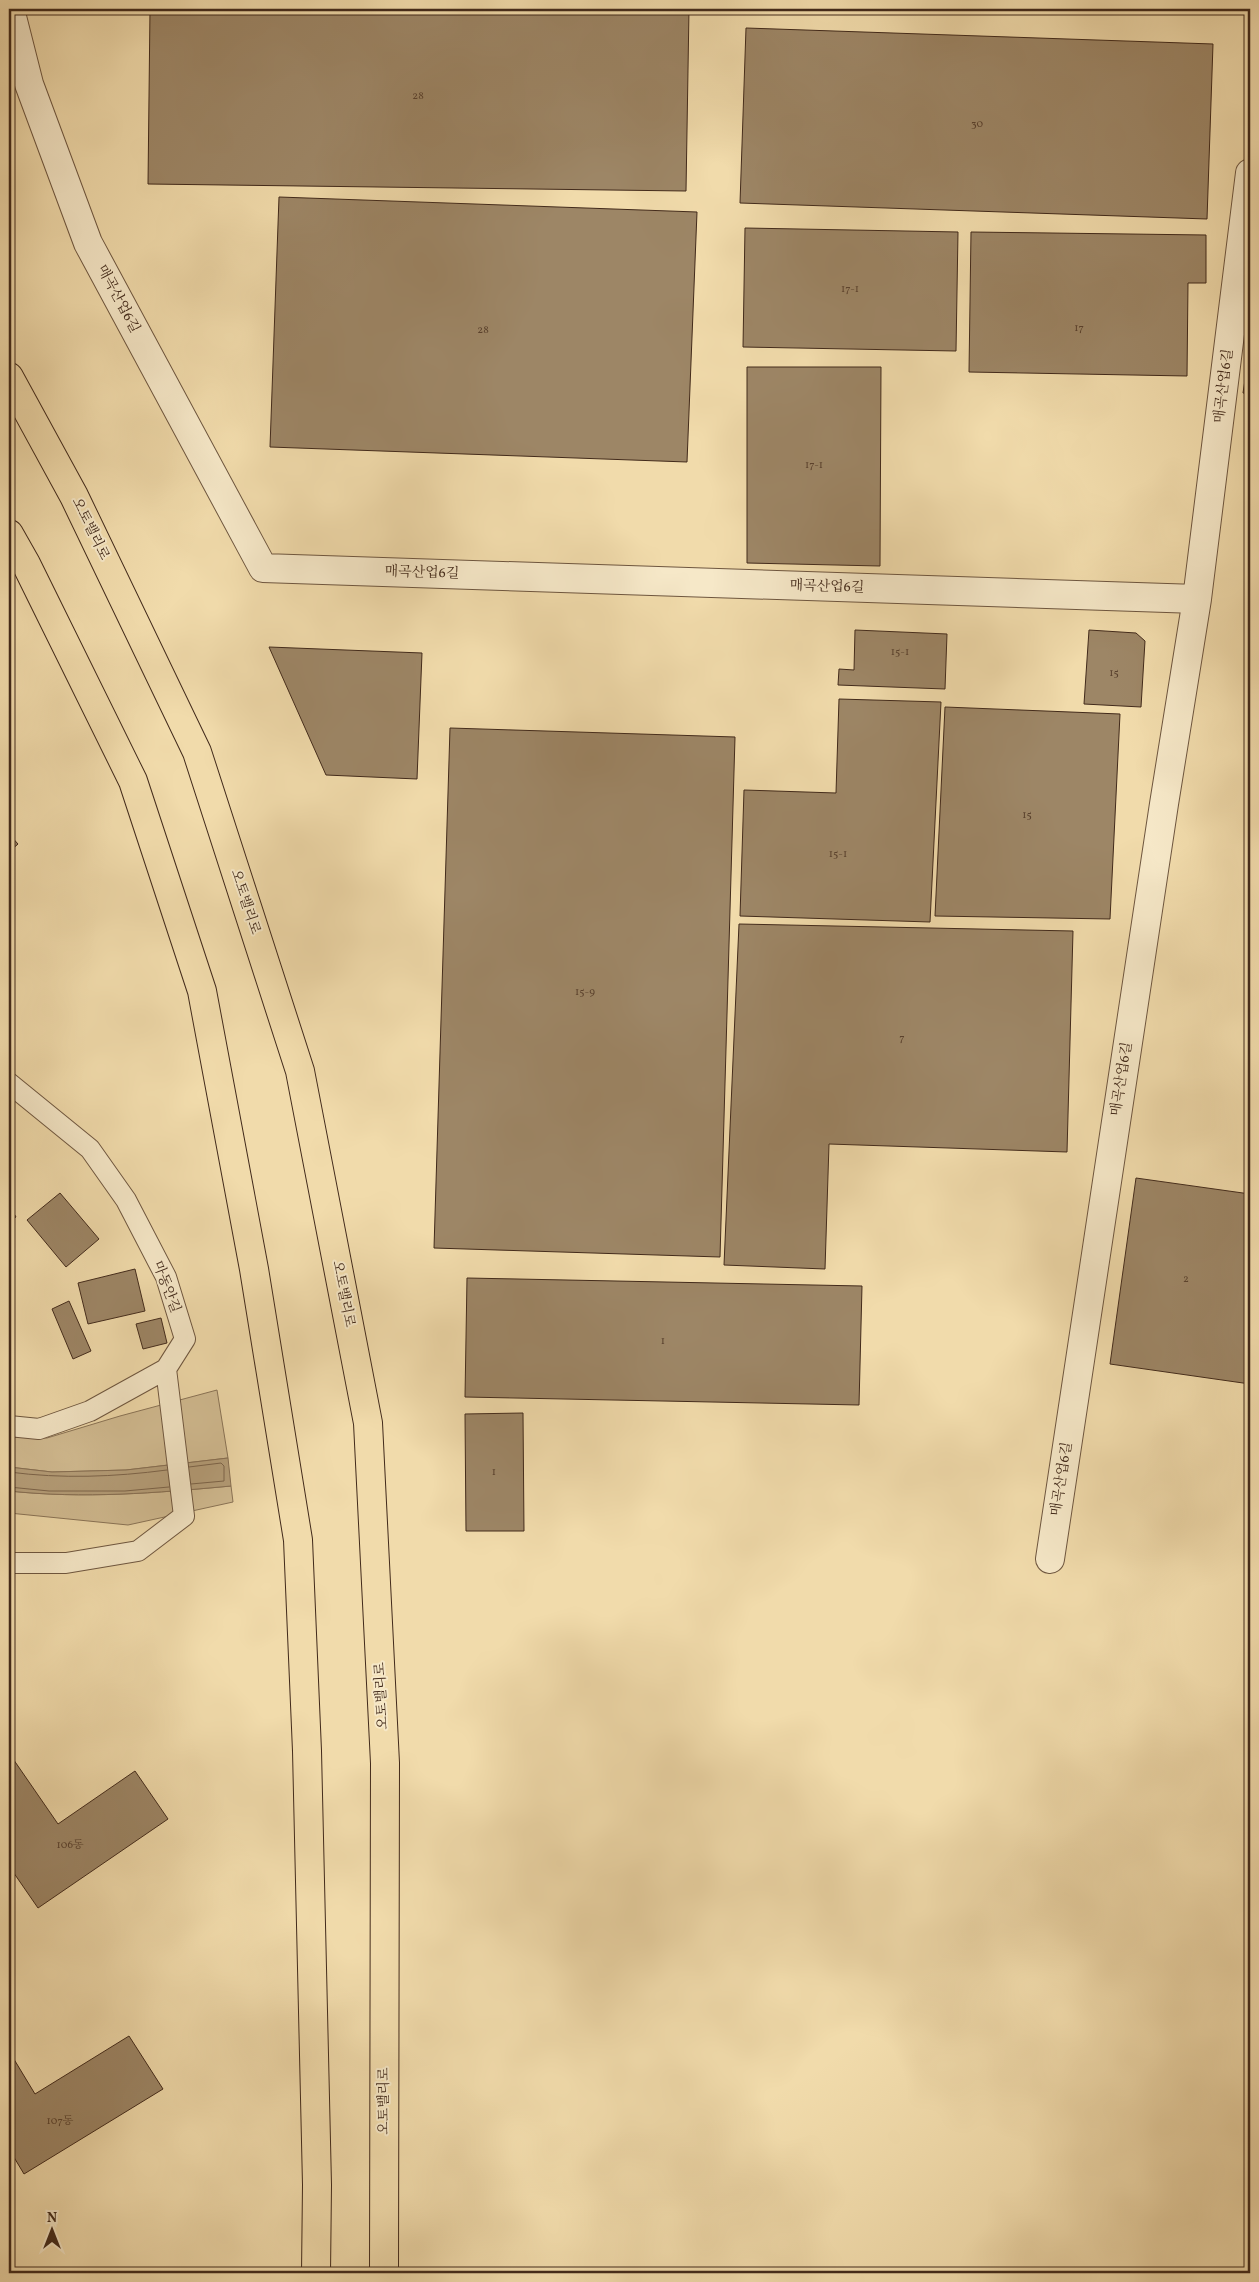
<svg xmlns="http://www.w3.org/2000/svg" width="1259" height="2282" font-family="Vollkorn,'Noto Serif KR',serif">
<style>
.green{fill:#d3bd93;stroke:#8a7457}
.water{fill:#b69f7a;stroke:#887054}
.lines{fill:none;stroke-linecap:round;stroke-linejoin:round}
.shore{stroke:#7c644a;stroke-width:1}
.building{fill:#9d8666;stroke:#422a1b}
.lane-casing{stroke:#6e563f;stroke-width:22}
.street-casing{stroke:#6e563f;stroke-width:30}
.highway-casing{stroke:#422a1b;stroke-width:30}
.lane{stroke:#f6e8c8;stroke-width:20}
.street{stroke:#f6e8c8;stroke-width:28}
.highway{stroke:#f1dbab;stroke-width:28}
.labels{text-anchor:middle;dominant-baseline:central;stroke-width:4;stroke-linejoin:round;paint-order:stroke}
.number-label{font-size:11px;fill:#59412e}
.street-label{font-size:14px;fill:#422a1b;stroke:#f6e8c8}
</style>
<rect width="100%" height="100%" fill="#f1dbab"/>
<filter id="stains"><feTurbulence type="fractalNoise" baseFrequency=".004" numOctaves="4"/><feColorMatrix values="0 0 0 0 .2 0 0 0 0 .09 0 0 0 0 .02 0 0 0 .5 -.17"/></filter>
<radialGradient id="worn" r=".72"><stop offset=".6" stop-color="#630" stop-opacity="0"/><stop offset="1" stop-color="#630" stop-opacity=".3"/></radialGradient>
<path class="green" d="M217,1390L228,1458L126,1470L52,1472L9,1467V1437L47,1438L120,1416Z
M231,1486L233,1502L128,1525L9,1513V1491C84,1499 156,1493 231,1486Z"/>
<path class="water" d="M228,1458L231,1486C156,1493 84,1499 9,1491V1467L52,1472L126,1470Z"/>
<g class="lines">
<path class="shore" d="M189,1467L221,1463L224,1466V1481L191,1484
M9,1472C62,1479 114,1477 167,1470
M9,1487L49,1491H125L169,1487"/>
</g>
<path class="building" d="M150,9H689L686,191L148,184Z
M746,28L1213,44L1207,219L740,203Z
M279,197L697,212L687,462L270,447Z
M745,228L958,232L956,351L743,347Z
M971,232L1206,235V283H1188L1187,376L969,372Z
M1250,347V394L1243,393Z
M747,367H881L880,566L747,563Z
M855,630L947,634L945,689L838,685L839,669L854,670Z
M1089,630L1136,633L1145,641L1141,707L1084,704Z
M269,647L422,653L417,779L326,775Z
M839,699L941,702L930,922L740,916L744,790L836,793Z
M945,707L1120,714L1110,919L935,916Z
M450,728L735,737L720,1257L434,1248Z
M9,834L18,844L9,852Z
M739,924L1073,931L1067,1152L829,1144L825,1269L724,1265Z
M1136,1178L1250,1194V1384L1110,1364Z
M60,1193L99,1239L66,1267L27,1220Z
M9,1205L16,1217L9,1222Z
M135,1269L145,1311L88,1324L78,1283Z
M467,1278L862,1286L859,1405L465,1397Z
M69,1301L91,1351L73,1359L52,1309Z
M161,1318L167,1343L143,1349L136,1324Z
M523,1413L524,1531H466L465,1414Z
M9,1753L58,1824L135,1771L168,1819L38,1908L9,1866Z
M129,2036L163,2089L24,2174L9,2149V2051L35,2094Z"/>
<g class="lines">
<defs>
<path id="lane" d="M9,1083L90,1149L126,1200L166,1277L185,1339L166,1369L90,1411L39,1429L9,1426
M9,1563H66L138,1551L184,1516L166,1369"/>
<path id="street" d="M10,9L29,84L88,243L263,568L1197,599
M1050,1559L1164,804L1197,599L1250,173"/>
<path id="highway" d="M9,377L74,496L197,752L300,1071L368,1423L385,1763L384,2273
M9,534L26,564L133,781L202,991L254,1269L298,1540L307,1751L317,2185L316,2273"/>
</defs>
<use href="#lane" class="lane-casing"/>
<use href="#street" class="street-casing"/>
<use href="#highway" class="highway-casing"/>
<use href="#lane" class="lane"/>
<use href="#street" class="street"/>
<use href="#highway" class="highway"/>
</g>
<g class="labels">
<g class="number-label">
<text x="418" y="96">28</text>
<text x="977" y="124">30</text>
<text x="850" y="289">17-1</text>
<text x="1079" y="328">17</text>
<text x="483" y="330">28</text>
<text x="814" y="465">17-1</text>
<text x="900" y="652">15-1</text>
<text x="1114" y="673">15</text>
<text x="1027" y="815">15</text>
<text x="838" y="854">15-1</text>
<text x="585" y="992">15-9</text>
<text x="902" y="1038">7</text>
<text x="1186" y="1279">2</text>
<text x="663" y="1341">1</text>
<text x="494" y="1472">1</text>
<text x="70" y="1845">106동</text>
<text x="60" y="2121">107동</text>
</g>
<g class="street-label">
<text transform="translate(118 299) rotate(62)">매곡산업6길</text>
<text transform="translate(1224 386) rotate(-83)">매곡산업6길</text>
<text transform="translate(90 529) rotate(64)">오토밸리로</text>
<text transform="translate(422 573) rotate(2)">매곡산업6길</text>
<text transform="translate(827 587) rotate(2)">매곡산업6길</text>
<text transform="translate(245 902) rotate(72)">오토밸리로</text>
<text transform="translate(1122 1079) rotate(-81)">매곡산업6길</text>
<text transform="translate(166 1287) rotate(69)">마동안길</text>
<text transform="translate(343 1294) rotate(79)">오토밸리로</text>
<text transform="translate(1062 1479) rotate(-81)">매곡산업6길</text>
<text transform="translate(382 1696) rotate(-93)">오토밸리로</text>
<text transform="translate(384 2101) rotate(-90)">오토밸리로</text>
</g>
</g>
<rect width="1259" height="2282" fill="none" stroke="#f1dbab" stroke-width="30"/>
<rect x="10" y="10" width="1239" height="2262" fill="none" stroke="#422a1b" stroke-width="2.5"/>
<rect x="15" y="15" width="1229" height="2252" fill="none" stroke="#422a1b"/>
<g transform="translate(52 2230)" stroke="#f6e8c8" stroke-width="4" paint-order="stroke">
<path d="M0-4L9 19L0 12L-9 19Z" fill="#422a1b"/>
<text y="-8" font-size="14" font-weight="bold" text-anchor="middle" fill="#422a1b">N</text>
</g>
<rect width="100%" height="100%" filter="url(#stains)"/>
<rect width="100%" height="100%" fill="url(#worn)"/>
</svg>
